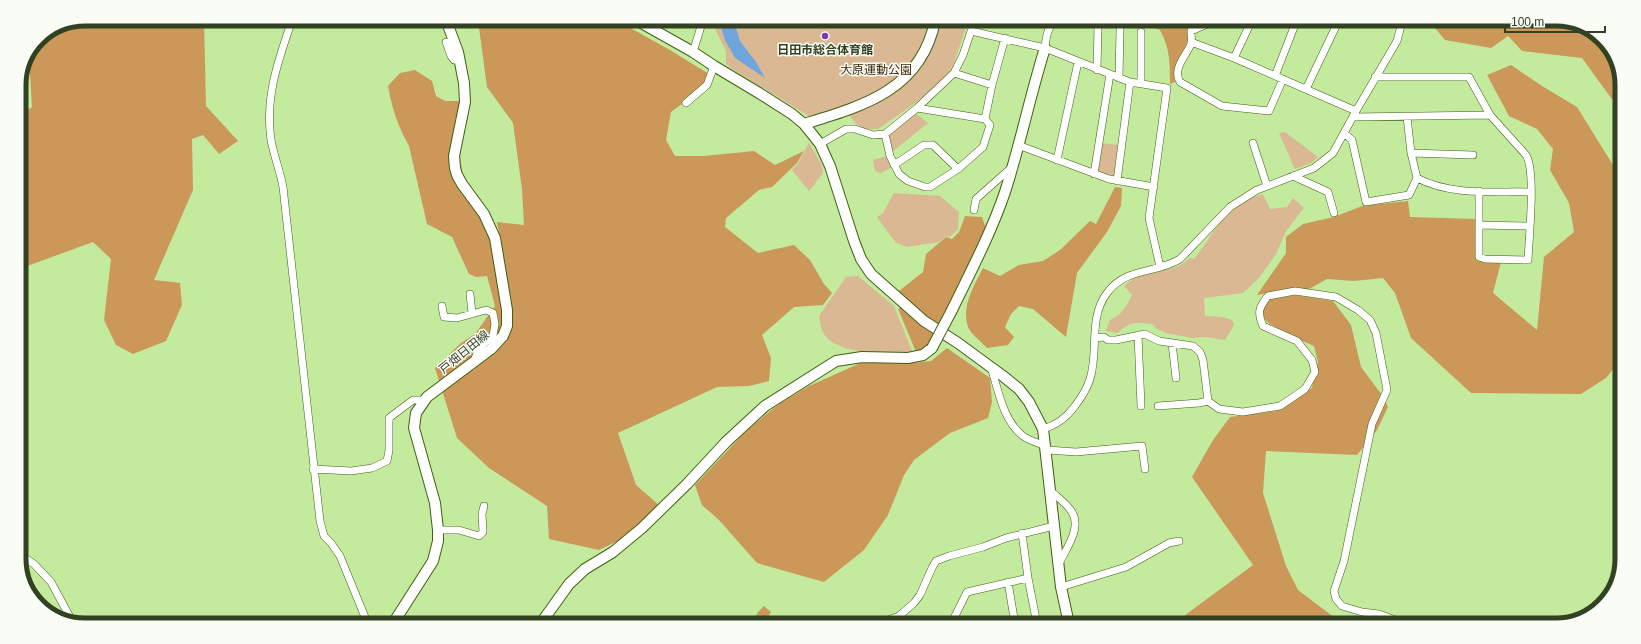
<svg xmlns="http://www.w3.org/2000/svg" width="1641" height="644" font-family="Arial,'Noto Sans JP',sans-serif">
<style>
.green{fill:#d9b893}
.forest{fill:#cc9859}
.water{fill:#6ea5dd}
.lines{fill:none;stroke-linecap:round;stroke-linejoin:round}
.street-casing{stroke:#3f6013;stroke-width:8}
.secondary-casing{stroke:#3f6013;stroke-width:12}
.street{stroke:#fff;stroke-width:7}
.secondary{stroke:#fff;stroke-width:10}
.secondary-bridge-casing{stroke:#3f6013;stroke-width:12;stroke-linecap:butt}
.secondary-bridge{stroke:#fff;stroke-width:10}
.poi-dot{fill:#8139ac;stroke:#f9fdf6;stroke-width:1.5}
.labels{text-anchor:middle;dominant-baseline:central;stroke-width:3;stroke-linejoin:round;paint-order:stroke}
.poi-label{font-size:12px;font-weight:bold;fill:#314122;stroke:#f9fdf6}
.park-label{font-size:12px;fill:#3e280c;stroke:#f9fdf6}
.street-label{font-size:12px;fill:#314122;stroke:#f9fdf6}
.rim{fill:none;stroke:#314122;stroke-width:5}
</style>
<rect width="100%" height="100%" fill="#c3ea9d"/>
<path class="green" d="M701,20L968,21L950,75L911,106L878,129H864L855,123L845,109L809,116L732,69L726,64V51L713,25L701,23Z
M914,112L928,123L892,152L887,134Z
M1285,132L1318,157L1311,163L1295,169L1279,133Z
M809,143L822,165L823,173L809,191L792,170L797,165Z
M1101,143L1118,145L1114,177L1097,172Z
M887,156L891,168L880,173L875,171L873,160Z
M894,193L940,196L959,212L958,229L950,237L946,236L939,242L907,247L896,243L877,217L883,213Z
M1263,194L1270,209L1287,207L1293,198L1304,208L1286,231L1276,254L1259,278L1243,293L1204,298L1205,316L1223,317L1232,320L1234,325L1225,340L1206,337L1193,338L1166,333L1157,329L1152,324C1133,322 1132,321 1117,333L1106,331L1110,320L1119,315L1127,305L1132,295L1124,286C1140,272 1157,273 1177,267C1181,265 1186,261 1190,258L1194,259C1217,231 1223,205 1263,194Z
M858,276L894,306L913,353C890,353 838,356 824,334C821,329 820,321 819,316L846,277Z"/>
<path class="forest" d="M85,19H204L206,106L238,141L219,154L203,135L192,139L193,190L154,280L180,283L182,305L166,341L133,354L116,345L104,320L111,259L93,242L19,269V116L32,107L29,59L39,38Z
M478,20H616L670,50L709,74C702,91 686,101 671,112L666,140L675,156H704L754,151L775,165L804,151L797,163L772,187L759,190L726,218L725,227L758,253L794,245L810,260L824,284L832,293L823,305L794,307L762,335L771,358L769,381L749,386L717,387L618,433L636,485L660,506L622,539L599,550L549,539L547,506L489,468L457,438L435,368L461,343L475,334L495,306L487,276L476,277L469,274L452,237L427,224L409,146C398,126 392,109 388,86L400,73L415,70L432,81L436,96L445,101H461L465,124L460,157L463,177L481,201L506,289L508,286L497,222L524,225L522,189L513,123L487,87Z
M1110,21L1186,22L1190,26L1187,43L1176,64L1175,82L1170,84C1170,64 1170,48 1160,30L1151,27L1125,28Z
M1430,22L1577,23L1608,45L1622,81V113L1582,58L1522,51L1508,36L1491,48L1445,40Z
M1511,65L1542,86L1577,107L1621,178L1620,361L1606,378L1581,394L1471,393L1411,338L1395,293L1383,278L1354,281L1327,279L1309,289L1286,290L1257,295L1286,253V237L1303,224L1334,217L1362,206L1408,201L1410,217L1476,219L1477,261L1501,262L1493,293L1537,330L1544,257L1574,232L1569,203L1550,170L1553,149L1537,129L1509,116L1487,75Z
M1115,187L1122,188L1121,206L1107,232L1077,273L1066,337L1033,309L1019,306L1011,314L1005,327L1014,337L1008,345L987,348C982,342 971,334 968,327C961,306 974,286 983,268L1000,276L1019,265L1043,261L1060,250L1090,221L1096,224Z
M965,216L982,217L987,231L940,328L924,318L899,291L923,272L926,254L946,237L952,239L959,232Z
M1295,295L1333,301L1351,325L1361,367L1382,395L1388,407L1377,430L1357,455L1266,451L1263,493L1286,566L1298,590L1343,624H1173L1253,565L1192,477L1213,440L1230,417L1276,411L1312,388L1318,362L1314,346C1303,341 1266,326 1263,316C1261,310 1265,304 1268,299Z
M902,306L936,334L929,346L916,352L898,309Z
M947,348L990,378L992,402L988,418L950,433L914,460L904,475L888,515L864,550L824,582L757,563L719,520L702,505L695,485L749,428L779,404L809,386L865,361L912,363L931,361Z
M764,606L771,612L765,623H752L758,612Z"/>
<path class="water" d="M719,21H734L740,41L756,62L765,78L735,58L725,40Z"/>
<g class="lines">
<defs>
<path id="street" d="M290,19V26C277,64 265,99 271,140C274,156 280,171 283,187L320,521L324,536L331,543L340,556L367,622
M1212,22L1191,31C1191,35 1192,40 1191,44C1186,56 1172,69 1180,82L1222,106L1269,111L1283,79
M446,42L451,56L454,60L459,59
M1191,42L1234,58L1356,111
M1045,48C1046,38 1047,29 1054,21
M693,52L703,20
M1234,58L1251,22
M1097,70L1098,26
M954,73L992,85
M1275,76L1296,22
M1375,77H1469L1490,115L1526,155C1536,171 1529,237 1528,260L1485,259L1479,257V191
M1119,78L1120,30
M1141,84V32
M1306,89L1338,22
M19,100L20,102
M686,103L707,85L714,66
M1353,117L1490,115
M985,119L992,85L1005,38
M1344,133L1352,140L1366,202L1409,195L1417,178L1411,153L1407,117
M885,134L890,156L899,174L908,181L925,187H930L958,169L983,147L990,125L985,119L917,108
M1253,143L1267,186
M820,144L846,129H855L873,135L885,134L917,108L954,73L963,55L971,31L1045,48L1130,82L1167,88L1149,218L1160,267
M1018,145L1109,179L1154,187
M1411,153L1473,155
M1057,160L1078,62
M894,165L924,145H933L958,169
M1094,174L1110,74
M1293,176L1328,192L1334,213
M1417,178C1452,196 1492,191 1531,192
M1117,181L1130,82
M974,210L976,199L1012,167
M1479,225L1530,226
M470,294L472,314
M442,306L444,317L457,318L486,310L493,313L495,324L493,336C483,344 476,349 475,361
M1138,335L1141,406
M1095,338L1104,337L1108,340H1116L1145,334L1159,341L1193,346L1200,352L1203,360L1208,401L1219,409L1243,412L1280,406L1305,389L1315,372L1312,360L1297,341L1263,326C1257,312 1259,307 1268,296L1295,291L1336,297L1358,310L1370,320L1376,333L1387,390L1372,424L1344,561L1334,591L1336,599L1342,606L1362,612L1379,614L1409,625
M1172,343L1176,378
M991,367C998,389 1003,421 1023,436C1030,441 1038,443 1046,446
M1158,406L1199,403L1208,401
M1043,429C1057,425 1067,417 1075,406C1081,398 1087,389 1090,379C1099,351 1088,318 1107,293C1126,267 1156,274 1180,259L1230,207L1257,190L1314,168L1333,153L1356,111L1397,41L1402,22
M1047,450L1076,452L1142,446L1145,469
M313,469L351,471L372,468L387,461L389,450V418L413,400H425
M1051,491C1058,498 1069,505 1073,514C1081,530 1065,550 1059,564
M438,530H459L479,536L483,532L482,514L484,506
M1022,533L1028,578L1037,624
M19,554L34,564L51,582L72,621
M1008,582L1015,624
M1061,587L1126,567L1169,543L1179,541
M232,620V622
M880,623L899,616L914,603L920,595L932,568L936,561L949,556L983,547L1006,538L1054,526
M951,624L967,592L1028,578"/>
<path id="secondary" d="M636,20L693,52L714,66L759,93L792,114L804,124L820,144L830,166L854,241L861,259L871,274L924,321L958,343L1003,376L1019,389L1029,402L1043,429L1061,587L1069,624
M804,124C863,106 921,90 935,21
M952,310C971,271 991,233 1005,192C1020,145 1030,96 1045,48
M394,622L433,561L438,541V530L435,503L414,428L416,413L427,397L491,349L503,336L507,326V310L495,238L484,214L462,184L457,175L455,168L454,156L465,102L464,83L458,52L446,20
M541,623L569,584L585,569L613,552L642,528L687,484L726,442L765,406L836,361L862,357L908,358L923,355L932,348"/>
</defs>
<use href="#street" class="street-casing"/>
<use href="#secondary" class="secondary-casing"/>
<use href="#street" class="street"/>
<use href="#secondary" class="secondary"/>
<defs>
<path id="secondary-bridge" d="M932,348L952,310"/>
</defs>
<use href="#secondary-bridge" class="secondary-bridge-casing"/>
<use href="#secondary-bridge" class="secondary-bridge"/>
</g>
<circle class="poi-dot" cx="825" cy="36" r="4"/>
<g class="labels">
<g class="poi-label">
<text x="825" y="50">日田市総合体育館</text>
</g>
<g class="park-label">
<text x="876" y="70">大原運動公園</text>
</g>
<g class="street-label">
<text transform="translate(464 352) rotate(-39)">戸畑日田線</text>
</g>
</g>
<path d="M0 0H1641V644H0ZM85 26H1556A59 59 0 0 1 1615 85V559A59 59 0 0 1 1556 618H85A59 59 0 0 1 26 559V85A59 59 0 0 1 85 26Z" fill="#f9fdf6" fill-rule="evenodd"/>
<path class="rim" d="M85 26H1556A59 59 0 0 1 1615 85V559A59 59 0 0 1 1556 618H85A59 59 0 0 1 26 559V85A59 59 0 0 1 85 26Z"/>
<path d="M1505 26v6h100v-6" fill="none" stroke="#314122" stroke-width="2"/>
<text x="1511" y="26" font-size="12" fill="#314122" stroke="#f9fdf6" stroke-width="3" paint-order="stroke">100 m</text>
</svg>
